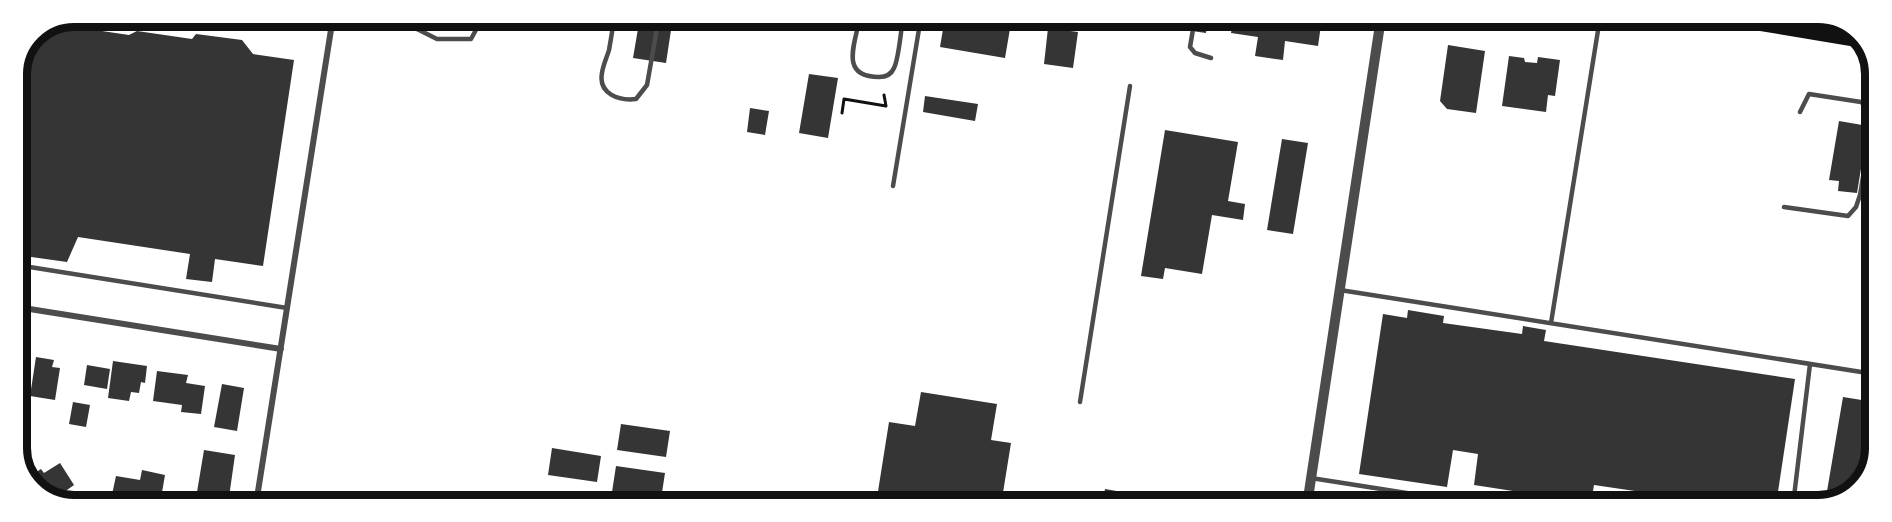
<svg xmlns="http://www.w3.org/2000/svg" width="1892" height="522" font-family="'Varela Round',sans-serif">
<style>
.building{fill:#353535}
.lines{fill:none;stroke-linecap:round;stroke-linejoin:round}
.path{stroke:#111;stroke-width:3}
.service{stroke:#4c4c4c;stroke-width:4.5}
.minor{stroke:#4c4c4c;stroke-width:6}
.tertiary{stroke:#4c4c4c;stroke-width:10}
.primary{stroke:#111;stroke-width:14}
.rim{fill:none;stroke:#111;stroke-width:8}
</style>
<rect width="100%" height="100%" fill="#fff"/>
<path class="building" d="M640,17H673L666,63L633,58Z
M945,17H1012L1005,58L940,47Z
M1187,18H1208L1206,33L1185,30Z
M1234,18H1322L1318,46L1285,41L1283,60L1255,56L1258,37L1231,33Z
M55,24L129,35L137,31L192,39L196,34L242,40L253,54L294,60L263,266L215,259L212,282L186,279L190,254L78,237L67,262L17,255V73L34,33Z
M1048,28L1078,32L1073,68L1044,64Z
M1448,45L1485,51L1476,113L1447,109L1440,101Z
M1509,56L1524,58L1525,62L1537,63L1538,57L1560,60L1555,96L1548,95L1546,112L1502,106Z
M809,74L838,78L828,138L799,133Z
M925,96L978,104L975,121L923,112Z
M750,108L769,111L765,135L747,132Z
M1839,121L1868,126L1857,193L1838,191L1839,181L1829,180Z
M1165,130L1238,142L1228,201L1245,204L1243,220L1212,215L1202,274L1165,268L1163,279L1141,276Z
M1282,139L1308,143L1293,234L1267,230Z
M1408,310L1444,316L1443,323L1522,334L1523,326L1546,330L1544,341L1795,379L1776,505H1668L1669,496L1594,485L1591,503L1474,485L1478,454L1453,450L1447,487L1359,474L1383,314L1407,318Z
M36,357L54,360L52,367L60,368L55,400L30,396Z
M113,361L147,366L145,383L141,382L139,393L131,392L129,401L108,398Z
M87,365L110,369L107,389L84,385Z
M157,371L188,375L186,383L205,386L201,414L181,412L182,405L153,401Z
M222,384L244,388L237,431L214,427Z
M921,392L997,404L991,440L1011,443L1001,505L876,504L889,422L915,426Z
M1843,397L1874,402V463L1853,493L1825,503Z
M73,402L90,405L86,427L69,424Z
M621,424L670,431L666,457L617,450Z
M552,448L601,456L597,482L548,475Z
M204,450L235,455L228,504H195Z
M60,463L74,485L53,500L31,486L27,478L41,469L44,473Z
M616,466L665,473L661,499L612,492Z
M142,470L165,475L160,504H137L111,499L116,476L140,480Z
M1105,489L1191,504V505H1102Z
M544,499L572,503V504H544Z"/>
<g class="lines">
<path class="path" d="M842,113L844,99L886,106L884,95"/>
<path class="service" d="M614,17C613,28 611,39 609,50C607,57 603,65 602,73C598,94 619,101 636,99L647,85L659,17
M860,17C855,44 839,77 879,77C885,77 891,75 894,68C899,58 901,30 903,17
M1195,18L1190,47L1195,53L1211,58
M407,24L437,39H471L483,17
M893,186L921,17
M1784,207L1848,216L1856,207L1860,195L1871,128L1868,108L1861,102L1809,94L1800,112
M17,265L287,308
M1340,290L1874,374
M1551,323L1600,18
M1080,402L1130,86
M1311,478L1483,505
M1793,505L1810,364"/>
<path class="minor" d="M17,307L281,349
M256,504L333,17"/>
<path class="tertiary" d="M1307,505L1381,18"/>
<path class="primary" d="M1724,18L1863,41"/>
</g>
<path d="M0 0H1892V522H0ZM74 27H1818A47 47 0 0 1 1865 74V448A47 47 0 0 1 1818 495H74A47 47 0 0 1 27 448V74A47 47 0 0 1 74 27Z" fill="#fff" fill-rule="evenodd"/>
<path class="rim" d="M74 27H1818A47 47 0 0 1 1865 74V448A47 47 0 0 1 1818 495H74A47 47 0 0 1 27 448V74A47 47 0 0 1 74 27Z"/>
</svg>
